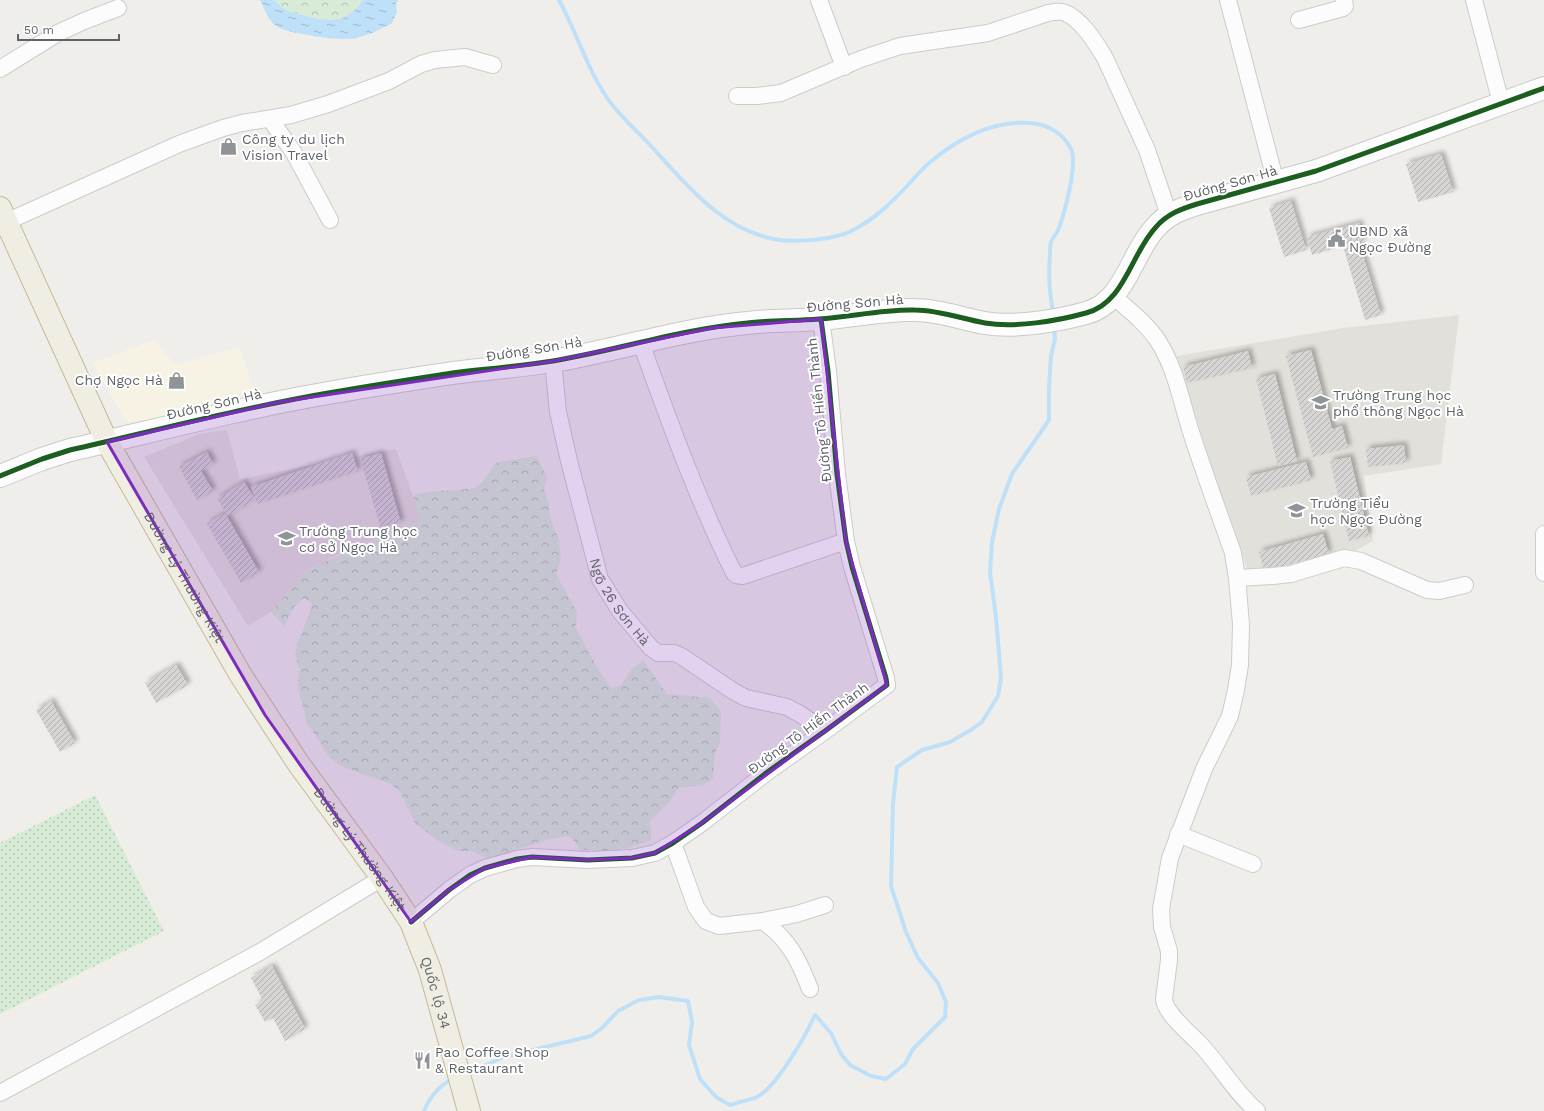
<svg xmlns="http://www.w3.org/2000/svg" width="1544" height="1111" font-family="'Work Sans',sans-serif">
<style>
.commercial{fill:#f7f3e4}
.education{fill:#e2e0da}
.grass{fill:url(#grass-dots)}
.forest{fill:url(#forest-crowns)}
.water{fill:url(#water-ripples)}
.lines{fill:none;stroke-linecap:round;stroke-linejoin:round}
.stream{stroke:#bfe0f9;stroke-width:4}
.building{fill:url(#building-hatch);filter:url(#shadow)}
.street-casing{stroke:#cbcccc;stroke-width:18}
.secondary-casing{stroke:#cacacb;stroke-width:24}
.highway-casing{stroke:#c8b996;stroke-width:24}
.street{stroke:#fdfcfc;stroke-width:16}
.secondary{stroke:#fdfcfc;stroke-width:22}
.highway{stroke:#f0ede3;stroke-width:22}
.cycleway-casing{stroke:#fff;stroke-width:8}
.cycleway{stroke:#1b5e20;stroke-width:5}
.marked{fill:#7b2cbf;fill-opacity:0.2;stroke:#7b2cbf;stroke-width:3;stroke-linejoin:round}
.labels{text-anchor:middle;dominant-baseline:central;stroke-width:4;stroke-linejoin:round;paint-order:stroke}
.poi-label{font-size:14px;fill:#5f6368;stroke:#fff;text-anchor:start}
.street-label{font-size:14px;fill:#5f6368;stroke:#fff}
</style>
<defs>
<pattern id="grass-dots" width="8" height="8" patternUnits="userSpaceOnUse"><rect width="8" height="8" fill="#d8ebd6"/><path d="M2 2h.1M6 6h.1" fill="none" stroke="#b2c2b1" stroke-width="1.8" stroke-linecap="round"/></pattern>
<pattern id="forest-crowns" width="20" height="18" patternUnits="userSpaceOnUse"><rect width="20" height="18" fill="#d8ebd6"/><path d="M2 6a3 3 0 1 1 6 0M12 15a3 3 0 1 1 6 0" fill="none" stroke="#b2c2b1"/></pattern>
<pattern id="water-ripples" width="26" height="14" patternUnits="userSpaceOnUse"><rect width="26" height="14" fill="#bfe0f9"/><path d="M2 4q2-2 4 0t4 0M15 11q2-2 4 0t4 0" fill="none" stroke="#9eb9cd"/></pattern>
<pattern id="building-hatch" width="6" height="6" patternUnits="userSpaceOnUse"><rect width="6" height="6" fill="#d6d5d3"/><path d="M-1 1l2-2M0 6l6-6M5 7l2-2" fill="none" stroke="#b1b0af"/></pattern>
<filter id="shadow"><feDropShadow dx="3.5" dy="-3.5" stdDeviation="2" flood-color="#0004"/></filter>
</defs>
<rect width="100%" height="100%" fill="#efeeea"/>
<path class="commercial" d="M155,340L175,365L240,347L255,396L182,416L126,422L93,363Z"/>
<path class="education" d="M1459,315L1441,464L1364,476L1373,541L1347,555L1250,577L1216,482L1177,356L1343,328Z
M227,430L240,479L396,449L422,521L332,557L306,571L271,612L248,626L144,457L199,434Z"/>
<path class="grass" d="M95,795L164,931L0,1014V843Z"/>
<path class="forest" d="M273,0H363C346,26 326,23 300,14C289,11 281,8 273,0Z
M536,456L547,477L544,490L548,502L550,517L559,540L561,559L556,574L577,612L576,628L599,671L611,688L621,685L632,669L643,660L667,694L710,698L721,711L720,742L715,753L713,779L703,785L678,788L671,800L649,822L651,829V840C628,850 604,853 579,849L573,839L568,836L547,840L490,858L479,855L472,851H457L437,840L415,823L399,790L390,784L343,767L330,758L307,723L298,688V676L300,670L295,655L298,642L310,612L312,603L304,598L294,607L284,626L271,612L306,571L326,561L421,521L413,496C429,489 447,492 465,489C468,489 474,489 476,487C485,482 490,471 495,463Z"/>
<path class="water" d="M260,0C263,0 269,0 272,0C277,1 280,7 285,9C290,12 297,13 303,15C328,23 347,24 363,0H399L396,3L397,12L392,23C379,30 364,38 349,39C335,40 285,33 276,26C268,20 264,8 260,0Z"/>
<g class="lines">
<path class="stream" d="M559,0C577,33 588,72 610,102C622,118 638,132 651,146C686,184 721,229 774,239C793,243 836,240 853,230C875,219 892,202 909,184C915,177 922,169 929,163C957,139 993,120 1030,123C1047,124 1063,133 1071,149C1078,164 1065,211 1059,228C1057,233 1053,237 1051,242C1050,246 1050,251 1050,255C1048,277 1050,293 1053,314
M465,1074L504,1057L591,1036L602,1028L618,1011L639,1000L659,997L688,1001L692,1022L689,1045L700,1079L716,1097L730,1105C739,1102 749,1100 757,1097C776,1088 806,1035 815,1015L831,1033L841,1054L850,1065L871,1076L886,1079L905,1064L913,1049L945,1017L946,1002L938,983L918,958L906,932L891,886L893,803L897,767L922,750L950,742L974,728L982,722L998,696L1001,678L996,617L990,572L992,542L999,509L1012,474L1049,420V387L1051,356L1055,339L1054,327
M424,1111C430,1097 439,1085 453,1079"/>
</g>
<path class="building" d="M1441,154L1453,192L1418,202L1406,164Z
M1291,201L1306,250L1284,257L1269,208Z
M1359,223L1364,241L1359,242L1381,315L1365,320L1343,246L1312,255L1307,237Z
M1311,350L1332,429L1342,426L1348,448L1313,457L1286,356Z
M1248,351L1252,368L1187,383L1183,367Z
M1275,374L1297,461L1278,466L1256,379Z
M1404,445L1406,463L1368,467L1366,449Z
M207,452L213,464L201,471L213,491L197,500L179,467Z
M352,453L358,471L257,504L251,487Z
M381,453L401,523L381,529L360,459Z
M1350,457L1369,536L1349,541L1330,461Z
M1306,462L1311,480L1251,496L1246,477Z
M244,482L255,499L228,516L217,499Z
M225,513L259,572L241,583L207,524Z
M1323,534L1329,554L1264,571L1259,552Z
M176,665L188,685L156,703L145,683Z
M51,701L75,743L60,752L36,710Z
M272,966L305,1029L285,1041L273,1018L265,1022L255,1005L263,1001L251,978Z"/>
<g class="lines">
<defs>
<g id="street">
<path d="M819,0L844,67"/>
<path d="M1228,0L1276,183"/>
<path d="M1474,0L1501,103"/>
<path d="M1299,20L1343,8L1345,6L1344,0"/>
<path d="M0,69L58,33L84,21L118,8"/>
<path d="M737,96H757L781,93L861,59L900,46L988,33L1048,13C1053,12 1058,11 1063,12C1081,18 1096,43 1105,58L1147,150L1169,215"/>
<path d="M270,119L294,153L330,220"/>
<path d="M6,222L179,144L223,128L242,123L291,115L328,104L389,81L421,64L435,60L465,57L493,65"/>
<path d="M1113,296C1129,310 1147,324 1158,341C1176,369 1181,401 1191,432C1204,473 1219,513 1233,553L1237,578L1241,624L1240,665L1236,690L1230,716L1204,769L1170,858L1161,909L1162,927L1169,951V960L1164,999C1165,1013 1188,1032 1198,1042C1219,1063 1234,1092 1257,1111"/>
<path d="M641,343C669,421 697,499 734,573L736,575L743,576L846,541"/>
<path id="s1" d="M553,361L558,412L569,461L600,579L620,611L651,648L658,653H674L681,656L733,691L746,698L787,707L800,714L825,731"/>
<path d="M1544,534V573"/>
<path d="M1237,578L1273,576L1291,574L1344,558L1361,561L1427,590L1439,591L1465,585"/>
<path d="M1178,834L1253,864"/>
<path d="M673,843L696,907L706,921L719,926L763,921C789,940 799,960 810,989"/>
<path d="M763,921L797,914L825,905"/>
<path d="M411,922L449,890L470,875L485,868L517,859L532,857L588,860L632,858L655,853L673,843L702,823L766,773L825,731L887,685L886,678L852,567L846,541L837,474L828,371L821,319"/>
<path d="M0,1093L260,952L382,878"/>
</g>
<path id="secondary" d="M0,476L42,459L70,450C158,430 245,407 334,392C373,385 413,379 452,373C486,369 520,366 553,361C618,350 682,329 747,323C771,320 795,321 819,319C851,317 883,309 915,310C939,310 962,319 985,323C1015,328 1057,321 1086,313C1125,303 1131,253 1156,227C1167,214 1181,209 1197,204L1316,171L1544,88"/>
<g id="highway">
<path id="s2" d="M0,208L107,442L240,674L298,763L382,878L411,922L430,970L469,1111"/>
</g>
</defs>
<use href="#street" class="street-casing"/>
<use href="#secondary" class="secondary-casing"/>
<use href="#highway" class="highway-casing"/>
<use href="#street" class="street"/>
<use href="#secondary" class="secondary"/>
<use href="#highway" class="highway"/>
<defs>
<path id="cycleway" d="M0,476L42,459L70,450C158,430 245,407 334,392C373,385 413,379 452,373C486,369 520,366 553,361C618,350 682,329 747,323C771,320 795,321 819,319C851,317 883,309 915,310C939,310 962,319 985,323C1015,328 1057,321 1086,313C1125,303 1131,253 1156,227C1167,214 1181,209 1197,204L1316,171L1544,88
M411,922L449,890L470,875L485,868L517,859L532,857L588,860L632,858L655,853L673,843L702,823L766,773L825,731L887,685L886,678L852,567L846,541L837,474L828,371L821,319"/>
</defs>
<use href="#cycleway" class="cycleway-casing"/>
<use href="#cycleway" class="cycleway"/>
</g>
<path class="marked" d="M821,319L846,541L887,685L702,823L655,853L632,858L588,860L532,857L485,868L449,890L411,922L265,715L107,442L279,402L553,361L712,328Z"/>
<defs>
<symbol id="shop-bare" viewBox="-9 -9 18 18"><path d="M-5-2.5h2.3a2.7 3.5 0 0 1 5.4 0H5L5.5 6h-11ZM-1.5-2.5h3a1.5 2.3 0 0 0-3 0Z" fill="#919496" stroke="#fff" stroke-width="2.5" paint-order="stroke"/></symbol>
<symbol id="civic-bare" viewBox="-9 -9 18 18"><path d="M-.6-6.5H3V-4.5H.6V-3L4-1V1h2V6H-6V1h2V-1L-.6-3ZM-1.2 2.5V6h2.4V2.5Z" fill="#919496" stroke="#fff" stroke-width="2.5" paint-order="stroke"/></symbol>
<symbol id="school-bare" viewBox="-9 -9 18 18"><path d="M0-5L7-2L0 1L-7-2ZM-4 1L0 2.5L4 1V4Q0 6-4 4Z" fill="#919496" stroke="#fff" stroke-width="2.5" paint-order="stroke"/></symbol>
<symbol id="restaurant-bare" viewBox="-9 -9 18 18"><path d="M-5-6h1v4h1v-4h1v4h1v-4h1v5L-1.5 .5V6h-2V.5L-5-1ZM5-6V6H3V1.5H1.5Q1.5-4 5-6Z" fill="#919496" stroke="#fff" stroke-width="2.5" paint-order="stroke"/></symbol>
</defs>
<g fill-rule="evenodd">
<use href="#shop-bare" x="216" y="134" width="25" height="25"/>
<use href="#civic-bare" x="1324" y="226" width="25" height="25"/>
<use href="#shop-bare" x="164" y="368" width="25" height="25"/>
<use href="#school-bare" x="1308" y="390" width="25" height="25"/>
<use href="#school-bare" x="1284" y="498" width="25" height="25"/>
<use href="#school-bare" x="274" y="526" width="25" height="25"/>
<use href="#restaurant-bare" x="410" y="1048" width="25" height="25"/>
</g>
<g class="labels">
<g class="poi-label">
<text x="242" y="139">Công ty du lịch<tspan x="242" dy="16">Vision Travel</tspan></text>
<text x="1349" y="231">UBND xã<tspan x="1349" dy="16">Ngọc Đường</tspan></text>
<text x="163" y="380" text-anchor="end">Chợ Ngọc Hà</text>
<text x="1333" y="395">Trường Trung học<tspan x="1333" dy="16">phổ thông Ngọc Hà</tspan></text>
<text x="1310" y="503">Trường Tiểu<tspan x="1310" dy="16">học Ngọc Đường</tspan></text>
<text x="299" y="531">Trường Trung học<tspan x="299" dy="16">cơ sở Ngọc Hà</tspan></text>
<text x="435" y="1052">Pao Coffee Shop<tspan x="435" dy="16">&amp; Restaurant</tspan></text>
</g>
<g class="street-label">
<text transform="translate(1230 183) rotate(-16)">Đường Sơn Hà</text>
<text transform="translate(855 303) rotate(-5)">Đường Sơn Hà</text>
<text transform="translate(534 349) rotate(-9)">Đường Sơn Hà</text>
<text transform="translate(214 404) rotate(-13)">Đường Sơn Hà</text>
<text transform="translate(819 410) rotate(-96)">Đường Tô Hiến Thành</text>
<text stroke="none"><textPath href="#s2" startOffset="413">Đường Lý Thường Kiệt</textPath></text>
<text stroke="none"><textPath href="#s1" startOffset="253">Ngõ 26 Sơn Hà</textPath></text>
<text transform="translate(808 728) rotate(-36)">Đường Tô Hiến Thành</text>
<text stroke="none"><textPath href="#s2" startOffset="737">Đường Lý Thường Kiệt</textPath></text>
<text stroke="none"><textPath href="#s2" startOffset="901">Quốc lộ 34</textPath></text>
</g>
</g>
<path d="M18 34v6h101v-6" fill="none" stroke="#5f6368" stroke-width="2"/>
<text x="24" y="34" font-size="12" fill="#5f6368" stroke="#ffffff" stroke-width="3" paint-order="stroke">50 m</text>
</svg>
